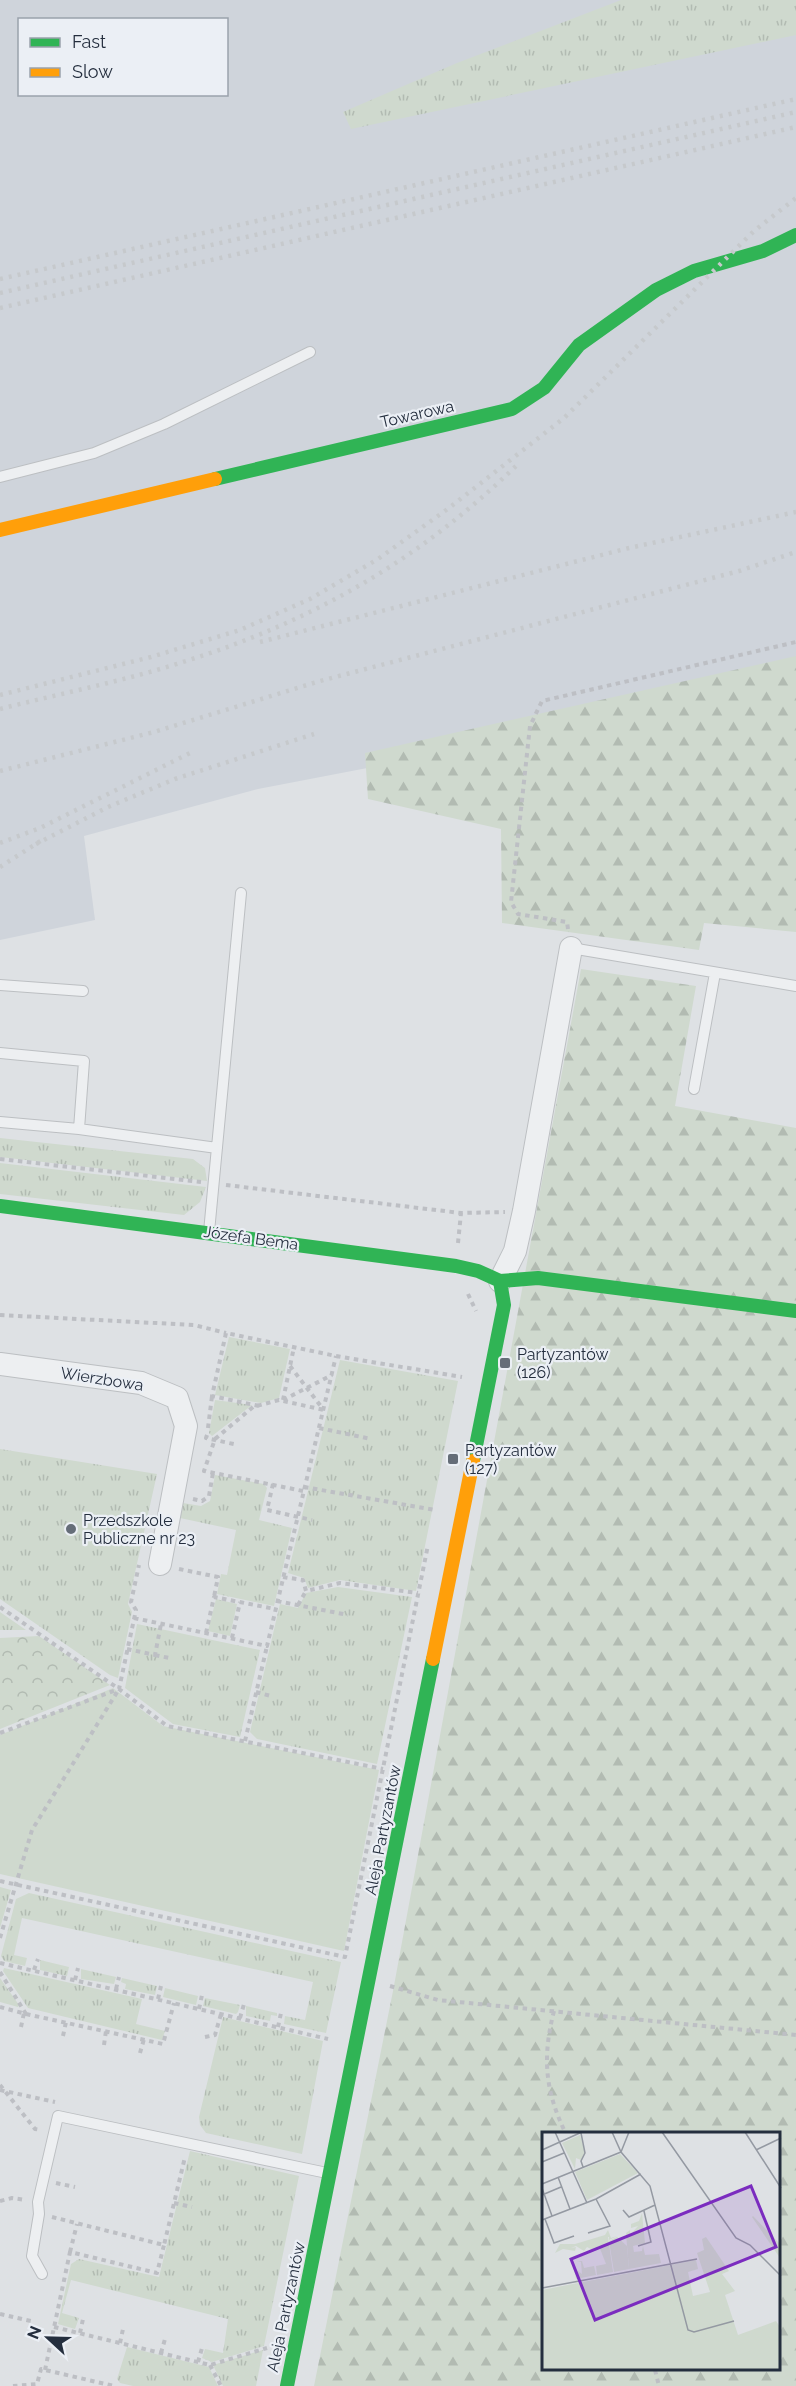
<svg xmlns="http://www.w3.org/2000/svg" width="796" height="2386" font-family="Raleway,sans-serif">
<style>
.built{fill:#cfd4db;fill-rule:evenodd}
.grass{fill:url(#grass-tufts)}
.forest{fill:url(#forest-firs);fill-rule:evenodd}
.park{fill:url(#park-crowns)}
.pitch{fill:#cfd9ce}
.lines{fill:none;stroke-linecap:round;stroke-linejoin:round}
.lane-casing{stroke:#bcbfc2;stroke-width:12}
.street-casing{stroke:#bcbfc2;stroke-width:24}
.path{stroke:#bdbfc4;stroke-width:4;stroke-dasharray:4.5 4.5;stroke-linecap:butt}
.lane{stroke:#edeff1;stroke-width:10}
.street{stroke:#edeff1;stroke-width:22}
.fast{stroke:#30b455;stroke-width:14}
.slow{stroke:#ff9f0a;stroke-width:14}
.rail{stroke:#c6c9cc;stroke-width:4.5;stroke-dasharray:3 6;stroke-linecap:butt}
.poi-dot{fill:#656d78;stroke:#ebeff5;stroke-width:2}
.labels{text-anchor:middle;dominant-baseline:central;stroke-width:4.5;stroke-linejoin:round;paint-order:stroke}
.street-label{font-size:16px;fill:#242e3e;stroke:#ebeff5}
.poi-label{font-size:16px;fill:#242e3e;stroke:#ebeff5;text-anchor:start}
.inset-road{fill:none;stroke:#9499a2;stroke-width:1.5}
.view{fill:#7b2cbf;fill-opacity:0.15;stroke:#7b2cbf;stroke-width:3}
.inset-edge{fill:none;stroke:#242e3e;stroke-width:3}
</style>
<defs>
<pattern id="grass-tufts" width="24" height="20" patternUnits="userSpaceOnUse" patternTransform="scale(1.5)"><rect width="24" height="20" fill="#cfd9ce"/><path d="M3 7l-1-3M5 7V3M7 7l1-3M15 17l-1-3M17 17v-4M19 17l1-3" fill="none" stroke="#b2bbb2"/></pattern>
<pattern id="forest-firs" width="22" height="20" patternUnits="userSpaceOnUse" patternTransform="scale(1.5)"><rect width="22" height="20" fill="#cfd9ce"/><path d="M5 1l3.5 6h-7zM16 11l3.5 6h-7z" fill="#b2bbb2"/></pattern>
<pattern id="park-crowns" width="20" height="18" patternUnits="userSpaceOnUse" patternTransform="scale(1.5)"><rect width="20" height="18" fill="#cfd9ce"/><path d="M2 6a3 3 0 1 1 6 0M12 15a3 3 0 1 1 6 0" fill="none" stroke="#b2bbb2"/></pattern>
</defs>
<rect width="100%" height="100%" fill="#dee1e4"/>
<path class="built" d="M0,0H796V665L513,740L258,789L84,836L95,920L0,940ZM20,20H226V94H20Z"/>
<path class="grass" d="M621,0H796V35L351,129L343,112L457,63Z
M0,1138L193,1159L205,1168L207,1181L0,1157Z
M0,1163L206,1187L200,1202L184,1215L0,1194Z
M229,1337L290,1349L279,1398L261,1403L215,1395Z
M340,1360L458,1381L416,1591L340,1580L308,1588L304,1578L288,1573Z
M215,1400L252,1405L212,1436L209,1433Z
M0,1449L157,1474L128,1604L132,1612L118,1678L110,1675L0,1599Z
M215,1475L264,1484L267,1488L259,1520L292,1528L274,1606L217,1594L221,1574L227,1575L236,1530L180,1518L183,1503L201,1506L210,1501Z
M338,1587L412,1597L377,1764L257,1739L250,1732L280,1604L298,1608L306,1593Z
M216,1599L237,1604L230,1636L208,1631Z
M0,1612L26,1630H0Z
M137,1624L260,1650L240,1737L173,1724L125,1688Z
M0,1887L11,1890L0,1928Z
M29,1893L341,1962L326,2033L284,2024L285,2016L305,2020L313,1982L22,1918L14,1955L27,1958L25,1966L4,1961L1,1956L16,1899Z
M40,1960L69,1967L67,1976L40,1970Z
M4,1968L142,1999L136,2024L165,2031L162,2040L28,2008L3,1971Z
M81,1969L116,1977L114,1984L81,1979Z
M0,1978L19,2005L18,2007L0,2002Z
M122,1978L157,1986L155,1995L125,1989L126,1984L121,1982Z
M165,1988L198,1996L196,2005L163,1997Z
M205,1998L240,2005L238,2012L236,2014L203,2006Z
M246,2006L277,2013V2016L271,2015L270,2021L246,2016Z
M223,2017L323,2041L302,2154L206,2133L200,2125L199,2117Z
M190,2151L299,2176L264,2346L212,2362L202,2358L205,2349L223,2353L228,2319L71,2280L62,2313L79,2318L75,2329L58,2324L71,2264L79,2259L159,2277Z
M127,2347L209,2367L218,2386H133L120,2383L117,2379Z
M263,2350L256,2386H223L213,2365Z"/>
<path class="forest" d="M796,656V932L704,923L699,950L502,923L501,829L368,799L365,753Z
M581,969L696,986L675,1106L796,1128V2386H314L393,1991ZM544,2134H780V2370H544Z"/>
<path class="park" d="M39,1636L110,1685L0,1729V1638Z"/>
<path class="pitch" d="M113,1688L163,1726L379,1770L344,1951L0,1874V1735Z"/>
<g class="lines">
<defs>
<path id="lane" d="M0,477L94,453L164,424L310,352
M571,948L796,986
M0,985L83,991
M0,1053L84,1061L79,1129L217,1148
M694,1089L715,973
M0,1122L79,1129
M209,1232L241,893
M42,2274L32,2256L39,2214L38,2202L58,2116L327,2173"/>
<path id="street" d="M500,1281L515,1251L524,1211L571,948
M0,1364L141,1383L177,1398L186,1426L160,1564"/>
</defs>
<use href="#lane" class="lane-casing"/>
<use href="#street" class="street-casing"/>
<path class="path" d="M568,929L567,922L518,914L511,902L530,726L542,701L796,642
M0,1159L201,1182
M226,1185L461,1213L505,1212
M458,1243L461,1213
M468,1294L476,1311
M0,1315L194,1325L226,1333
M290,1366L323,1409
M283,1400L332,1375
M283,1400L294,1347
M259,1406L212,1396L226,1333L336,1356L462,1377
M208,1428L212,1396
M319,1428L371,1439
M207,1435L206,1438L238,1445
M273,1484L267,1510L312,1520
M304,1487L435,1510
M303,1491L204,1471L215,1439L253,1407L279,1400L324,1410
M193,1499L202,1501L209,1496L213,1473
M179,1569L218,1577L214,1597
M283,1577L303,1580L306,1591L340,1583L418,1593
M277,1601L348,1615
M298,1605L306,1591
M0,1607L119,1689L167,1726L383,1769
M134,1618L267,1646L336,1356
M206,1633L214,1597L275,1609
M232,1638L240,1602
M127,1649L155,1655L161,1624
M155,1655L169,1658
M256,1692L271,1696
M0,1733L119,1689L136,1610L131,1602L139,1565
M245,1741L267,1646
M0,1881L345,1957L428,1545
M0,1938L32,1830L119,1689
M0,1963L328,2039
M34,1970L38,1959
M0,1972L26,2014L0,2007
M75,1980L78,1968
M390,1986L438,2000L796,2035
M116,1989L119,1977
M158,1999L161,1986
M199,2009L202,1995
M554,2011C542,2058 545,2091 566,2134
M26,2014L163,2044L174,2003
M240,2018L244,2004
M21,2027L24,2013
M278,2027L281,2013
M63,2036L66,2022
M205,2037L215,2035L221,2014
M104,2045L106,2031
M140,2053L144,2039
M0,2085L35,2129L41,2130
M0,2090L55,2102
M56,2183L75,2187
M0,2201L12,2198L26,2200
M174,2203L192,2207
M52,2217L164,2245L185,2157
M70,2252L77,2224
M0,2314L31,2321
M54,2327L210,2365L267,2348
M80,2333L83,2319
M120,2343L123,2329
M161,2353L165,2339
M198,2362L202,2348
M210,2365L221,2386
M45,2370L70,2252L157,2273L164,2245
M655,2370L659,2386
M13,2386L37,2384L41,2369L114,2386"/>
<use href="#lane" class="lane"/>
<use href="#street" class="street"/>
<path class="fast" d="M215,479L512,409L544,388L579,345L656,290L694,271L763,251L796,235
M0,1206L456,1266L478,1271L500,1281L538,1278L796,1311
M473,1461L504,1305L500,1281
M287,2386L433,1659"/>
<path class="slow" d="M0,530L215,479
M433,1659L473,1461"/>
<path class="rail" d="M0,279L796,99
M0,293L796,112
M0,308L796,127
M260,642L629,548L796,512
M0,695L151,657L240,630L310,599L378,559L449,508L564,418L754,231L796,198
M0,709C62,693 125,681 186,661C316,620 422,558 519,463
M0,771L154,732L320,681L739,571L796,552
M0,843L40,828L190,753
M36,844L108,807L175,779L314,734
M0,867L42,840"/>
</g>
<g class="poi-dot">
<rect x="499" y="1357" width="12" height="12" rx="3"/>
<rect x="447" y="1453" width="12" height="12" rx="3"/>
<circle cx="71" cy="1529" r="6"/>
</g>
<g class="labels">
<g class="street-label">
<text transform="translate(417 414) rotate(-13)">Towarowa</text>
<text transform="translate(251 1238) rotate(8)">Józefa Bema</text>
<text transform="translate(102 1379) rotate(9)">Wierzbowa</text>
<text transform="translate(383 1830) rotate(-79)">Aleja Partyzantów</text>
<text transform="translate(286 2307) rotate(-78)">Aleja Partyzantów</text>
</g>
<g class="poi-label">
<text x="517" y="1354">Partyzantów<tspan x="517" dy="18">(126)</tspan></text>
<text x="465" y="1450">Partyzantów<tspan x="465" dy="18">(127)</tspan></text>
<text x="83" y="1520">Przedszkole<tspan x="83" dy="18">Publiczne nr 23</tspan></text>
</g>
</g>
<g transform="translate(542 2132)">
<rect width="238" height="238" fill="#dee1e4"/>
<path d="M38,3L43,21L39,28L34,26L33,37L20,11ZM100,81L103,111L91,114L92,120L100,119L101,114L103,123L117,122L119,131L87,137L84,101L88,98V103L96,94L89,96V92L97,89ZM211,84L238,112V126L210,85ZM66,98L69,106L75,104L67,108V105H66L71,140L55,143L54,134L64,132L57,114L51,118L45,115L42,119L34,114L29,116L34,115L33,119L21,117L13,121L18,112H33L63,103ZM40,129L42,136L52,134L54,143L34,147L32,136L40,142L39,130H35Z" fill="#cfd9ce"/>
<path d="M164,105L187,139L180,142L193,159L183,163L196,203L234,189L238,195V238H0V158L154,128L156,137L146,140L151,164L168,160L155,121L162,118L160,107Z" fill="#cfd9ce"/>
<path d="M78,22L96,41L45,68L33,40Z" fill="#cfd9ce"/>
<path d="M75,105L85,114L87,137L72,140L67,109Z" fill="#cfd9ce"/>
<path class="inset-road" d="M13,0L45,71M70,0L79,20L108,54L146,198L152,200L192,189M120,0L194,106L208,113L239,144M203,0L239,56M39,1L43,21L39,29L41,35M0,18L40,0M214,18L239,6M79,20L87,0M0,30L22,21M16,45L28,77M0,52L79,20M0,56L10,84M0,63L19,55M81,78L87,85L113,73M3,87L12,111L32,104M0,88L54,67L99,42M46,101L68,94L54,67M96,114L109,110L102,79M0,156L155,127"/>
<path class="view" d="M209,54L234,115L53,188L29,127Z"/>
<rect width="238" height="238" class="inset-edge"/>
</g>
<rect x="18" y="18" width="210" height="78" fill="#ebeff5" stroke="#9ba2ac" stroke-width="1.5"/>
<rect x="30" y="38" width="30" height="9" fill="#30b455" stroke="#9ba2ac" stroke-width="1.5"/>
<text x="72" y="48" font-size="18" fill="#242e3e">Fast</text>
<rect x="30" y="68" width="30" height="9" fill="#ff9f0a" stroke="#9ba2ac" stroke-width="1.5"/>
<text x="72" y="78" font-size="18" fill="#242e3e">Slow</text>
<g transform="translate(48 2338) rotate(292)" stroke="#ebeff5" stroke-width="4.5" paint-order="stroke">
<path d="M0-4.5L10 22L0 15L-10 22Z" fill="#242e3e"/>
<text y="-9" font-size="16" font-weight="bold" text-anchor="middle" fill="#242e3e">N</text>
</g>
</svg>
